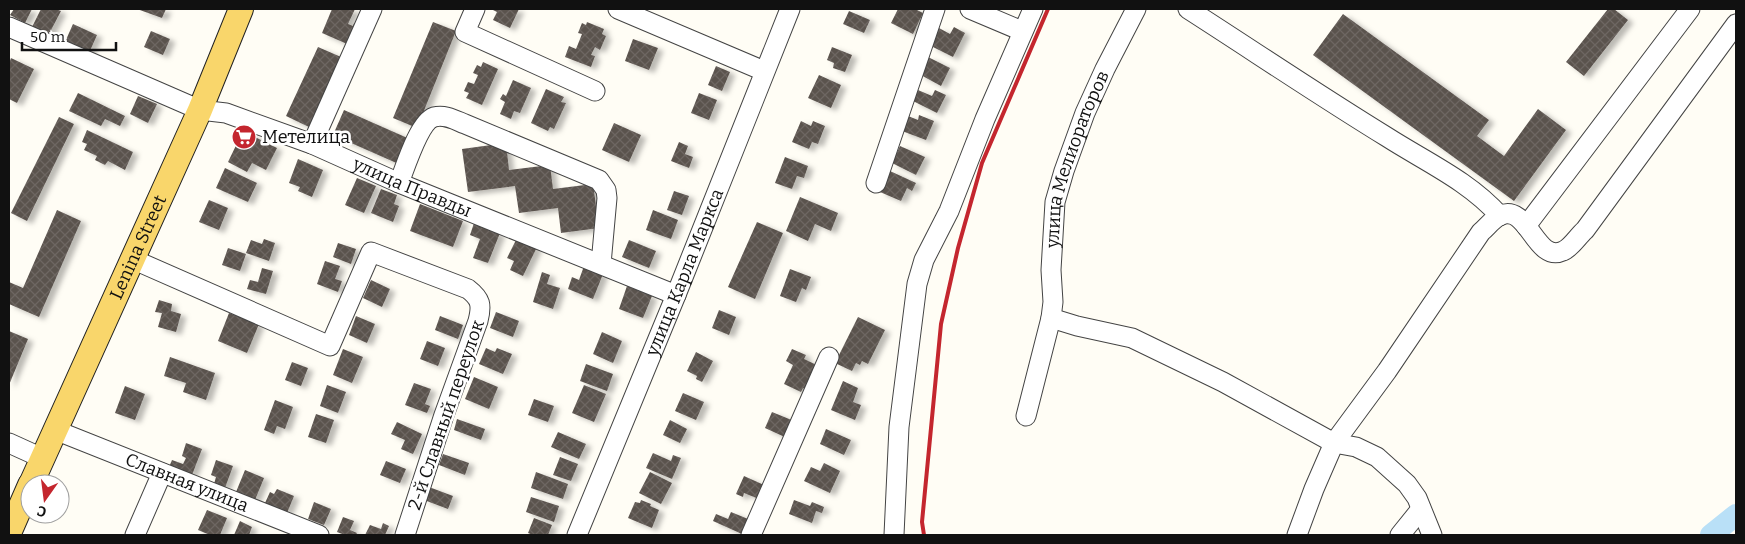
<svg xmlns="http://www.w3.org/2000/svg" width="1745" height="544" font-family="Bitter,serif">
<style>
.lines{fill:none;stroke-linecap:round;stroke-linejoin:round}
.river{stroke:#b9e0f7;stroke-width:22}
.building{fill:url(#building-cross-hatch);filter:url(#shadow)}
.minor-casing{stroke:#444;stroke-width:21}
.major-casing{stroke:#222;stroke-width:26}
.minor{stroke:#fff;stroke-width:19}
.major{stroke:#f9d66b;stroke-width:24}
.rail{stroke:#c4262e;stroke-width:4}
.labels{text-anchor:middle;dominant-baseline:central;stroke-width:5;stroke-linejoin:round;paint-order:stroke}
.poi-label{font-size:18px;fill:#111;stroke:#fff;text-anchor:start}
.street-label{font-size:18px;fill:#111;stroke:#fff}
</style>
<defs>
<pattern id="building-cross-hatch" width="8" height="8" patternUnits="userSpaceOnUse" patternTransform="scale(1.25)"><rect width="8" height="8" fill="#5a524d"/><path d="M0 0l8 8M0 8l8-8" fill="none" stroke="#6d6662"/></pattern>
<filter id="shadow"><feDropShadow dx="5.5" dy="3" stdDeviation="2.5" flood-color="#0004"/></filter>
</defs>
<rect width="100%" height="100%" fill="#fffdf5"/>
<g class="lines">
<path class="river" d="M1711,535L1736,515"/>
</g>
<path class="building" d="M14,9H32L25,23L10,15Z
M41,9H56L61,11L49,34L32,27Z
M137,9H166L162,18Z
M332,9H355L348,24L353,26L354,23L362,27L354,47L322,33Z
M494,9H519L510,28L493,20L497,12L493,10Z
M898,9H915L923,13L913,34L891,23Z
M1608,9H1614L1628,20L1584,76L1566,62Z
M849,11L870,20L864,33L843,24Z
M1343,14L1489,120L1477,136L1504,156L1538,109L1566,130L1514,201L1313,55Z
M433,22L456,31L417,128L393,118Z
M587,22L604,29L602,34L606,36L600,50L595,47L591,55L595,56L591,67L565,57L569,46L576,49L582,34L578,33L582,23L586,25Z
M73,24L97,35L89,53L65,42Z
M954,27L965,33L953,57L931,46L939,28L950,34Z
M151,31L170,39L163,55L144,47Z
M633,39L658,48L649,70L625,61Z
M318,47L341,57L309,127L286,116Z
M832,47L852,55L845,72L833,68L834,63L827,60Z
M928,57L950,68L941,86L919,74Z
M11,58L34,69L17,103L9,99V63Z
M483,62L498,69L482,105L466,98L469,93L464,91L468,82L474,84L478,75L473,73L477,65L481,67Z
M716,66L730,72L722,91L708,85Z
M819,75L841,85L831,108L808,98Z
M513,80L531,88L520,113L514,111L511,119L500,114L505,102L500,99L503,94L506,96Z
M546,89L564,97L561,102L566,103L554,129L550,127L548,131L531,123Z
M918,90L932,96L935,90L946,95L937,113L913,101Z
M78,93L125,116L120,126L105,119L101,126L69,111Z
M699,93L717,100L709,120L691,113Z
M138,96L157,104L148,123L130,114Z
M344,110L412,140L401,165L333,135Z
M919,115L934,121L926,140L902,131L908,116L918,120Z
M59,117L74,124L27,221L11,213Z
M801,121L811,126L813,121L825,126L818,144L812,142L809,149L792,142Z
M614,123L641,135L629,162L602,150Z
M87,130L133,152L125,170L108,161L105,165L95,160L97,156L84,150L87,144L82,142Z
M243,131L277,148L266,170L252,163L247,172L228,162Z
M679,142L688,146L685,154L693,157L689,168L671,161Z
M506,143L509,170L550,165L553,189L593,184L599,228L561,233L558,208L519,213L515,186L468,192L462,149Z
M900,146L925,157L916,175L892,163Z
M785,157L808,166L804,178L797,176L792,189L775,183Z
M298,159L323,170L312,197L298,191L300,187L289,183Z
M225,168L257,183L248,202L216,188Z
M890,171L916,183L912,191L907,188L901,201L880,192Z
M357,178L376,186L364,213L345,205Z
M381,189L397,195L394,204L399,206L393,222L371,213Z
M674,191L689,196L682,215L667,210Z
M800,197L838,213L831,231L815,224L808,241L786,231Z
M209,200L228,208L219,230L199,222Z
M420,204L463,221L453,247L410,231Z
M57,210L81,221L39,317L9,304V282L23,288Z
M653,210L678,220L671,239L646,230Z
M757,222L783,233L755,299L728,287Z
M474,223L500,233L488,263L473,258L480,239L470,235Z
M517,238L537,247L523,276L510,270L514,261L507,258Z
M264,239L275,243L269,261L246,253L251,240L262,244Z
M629,240L656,251L649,268L622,257Z
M338,243L356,249L351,264L333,257Z
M228,248L246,254L240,271L222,265Z
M325,261L340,266L335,279L342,281L338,292L317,284Z
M584,266L603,274L593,299L568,289L572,277L579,280Z
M262,268L273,271L266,294L247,289L250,280L258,282Z
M790,269L811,277L806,290L802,288L796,302L780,296Z
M542,272L550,275L547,284L560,288L553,309L533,302Z
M371,280L390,289L382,307L363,298Z
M627,286L652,296L643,318L619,309Z
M159,300L172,304L171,311L181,314L176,332L158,327L162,313L155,312Z
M719,310L736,317L729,335L712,328Z
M496,312L519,321L513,337L490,328Z
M229,313L259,324L247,353L218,341Z
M356,316L375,324L367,343L349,335Z
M440,316L463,325L458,339L435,330Z
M858,317L885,330L868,364L862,361L860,365L856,363L852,371L835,363Z
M9,331L28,339L9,385Z
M602,332L622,341L613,363L593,354Z
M427,341L445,348L438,366L420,359Z
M486,348L495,352L497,348L512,354L503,374L479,364Z
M343,349L363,357L352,383L333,375Z
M792,349L806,355L804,359L821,367L809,391L803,388L801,392L784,384L793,365L786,361Z
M696,352L713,361L702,382L696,379L697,376L687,371Z
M170,357L215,373L206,400L183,392L186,383L164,376Z
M292,362L308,368L301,386L285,380Z
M586,364L613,374L607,391L580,381Z
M474,377L498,387L489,409L465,399Z
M843,381L858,388L853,402L861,405L855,420L831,410Z
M414,383L431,389L425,404L430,406L427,413L405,405Z
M327,385L346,392L338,413L320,406Z
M584,385L606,394L594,422L572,413Z
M125,386L145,394L135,420L115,413Z
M683,393L704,402L696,420L675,411Z
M534,399L554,406L548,422L528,415Z
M275,400L293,407L285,429L277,426L274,434L264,430Z
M772,412L794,421L787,438L765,428Z
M316,414L334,420L326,443L308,437Z
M457,419L485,429L481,440L454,430Z
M670,420L687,429L680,443L663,435Z
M397,422L422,434L413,454L401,449L405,440L391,434Z
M826,429L851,440L844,455L820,444Z
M558,432L586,444L579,459L551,447Z
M186,443L202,449L192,475L169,467L172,460L183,464L186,458L182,456Z
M653,453L671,461L673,455L681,458L672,479L646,468Z
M443,454L469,463L465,475L439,465Z
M560,457L578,464L571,481L553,475Z
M216,460L233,466L225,488L214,484L216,477L211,475Z
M386,461L406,469L400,483L380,475Z
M824,463L840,471L830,493L804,481L811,467L820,471Z
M245,470L264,478L255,500L236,492Z
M536,472L568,484L563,499L531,488Z
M650,472L672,483L661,504L639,493Z
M744,476L764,485L759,499L744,493L743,497L736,494Z
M429,487L453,496L448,509L424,500Z
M277,489L294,496L287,513L265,503L270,492L274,494Z
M531,497L559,506L554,522L526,512Z
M641,500L651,504L650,506L659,510L652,528L628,518L635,502L640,503Z
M794,500L810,506L812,502L824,507L822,513L816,511L812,523L789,514Z
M314,502L331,509L324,525L308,519Z
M207,510L227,518L220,535H210L198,530Z
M731,512L748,519L742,534L713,521L716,514L728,519Z
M343,517L354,521L350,530L357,533L356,535H345L337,532Z
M534,518L552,525L548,535H533L528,533Z
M240,521L252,527L249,535H234Z
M383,523L389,526L385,535H365L370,525L381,529Z"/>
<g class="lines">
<defs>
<g id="minor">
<path d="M475,9L465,32L595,91"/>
<path d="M618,9L764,71"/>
<path d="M970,9L1022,31"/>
<path d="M1188,9C1255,52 1320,96 1387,137C1426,162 1469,181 1500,216"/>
<path id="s1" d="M9,27L200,110L226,113L312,144L399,183L676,295"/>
<path d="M312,144L372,9"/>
<path d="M399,183C405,168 419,122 434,117C445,114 455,120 465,124L599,180L606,190L607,198L601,264"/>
<path d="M876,183L935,9"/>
<path d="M1526,226L1690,9"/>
<path d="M132,259L330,346L371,252L468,289C481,299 482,305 478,321L444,415L405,535"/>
<path d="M1051,318L1077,326L1132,338L1223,382L1334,443L1356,447L1377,457L1407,484L1417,498L1432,535"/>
<path id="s2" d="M1026,416L1051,318L1053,302L1051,270L1055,202L1064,171L1085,113L1105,69L1136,9"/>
<path id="s3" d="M55,430L319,535"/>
<path d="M9,443L42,458"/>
<path d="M135,535L162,473"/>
<path id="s4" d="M577,535L676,295L790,9"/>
<path d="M751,535L829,357"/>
<path d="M894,535L899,427L917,284L924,260L949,211L985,119L1033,9"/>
<path d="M1297,535L1314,489L1334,443L1387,371L1481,232C1487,227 1492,220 1499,216C1528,201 1535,264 1563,251C1571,248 1578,236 1585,230L1736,24"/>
<path d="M1400,535L1421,509"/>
</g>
<g id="major">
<path id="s5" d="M31,484L200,110L241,9"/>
<path d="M9,533L30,485"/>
</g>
</defs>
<use href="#minor" class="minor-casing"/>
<use href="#major" class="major-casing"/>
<use href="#minor" class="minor"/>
<use href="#major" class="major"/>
<path class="rail" d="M924,535L922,522L941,324L958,248L982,163L1048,9"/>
</g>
<defs>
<symbol id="supermarket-disc" viewBox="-11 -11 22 22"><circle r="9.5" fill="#c4262e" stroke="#fff"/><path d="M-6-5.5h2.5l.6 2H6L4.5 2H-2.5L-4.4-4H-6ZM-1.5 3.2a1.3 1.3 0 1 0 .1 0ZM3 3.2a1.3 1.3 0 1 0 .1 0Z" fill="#fff"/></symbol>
</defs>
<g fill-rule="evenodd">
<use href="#supermarket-disc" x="230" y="123" width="28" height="28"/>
</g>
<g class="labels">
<g class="poi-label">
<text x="262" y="137">Метелица</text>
</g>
<g class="street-label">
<text stroke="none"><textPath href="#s2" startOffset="264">улица Мелиораторов</textPath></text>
<text stroke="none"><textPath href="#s1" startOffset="435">улица Правды</textPath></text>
<text stroke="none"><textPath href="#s5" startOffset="260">Lenina Street</textPath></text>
<text stroke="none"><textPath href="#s4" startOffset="284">улица Карла Маркса</textPath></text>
<text transform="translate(446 415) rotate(-71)">2-й Славный переулок</text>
<text stroke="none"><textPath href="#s3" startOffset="142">Славная улица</textPath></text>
</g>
</g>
<rect width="1745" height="544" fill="none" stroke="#111111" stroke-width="20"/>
<g transform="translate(45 499) rotate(194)"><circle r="24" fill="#ffffff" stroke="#a0a0a0"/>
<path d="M0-4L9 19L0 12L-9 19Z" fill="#c4262e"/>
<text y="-8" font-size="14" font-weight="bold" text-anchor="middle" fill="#111111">С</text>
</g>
<path d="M22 42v8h94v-8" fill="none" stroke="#111111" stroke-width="2.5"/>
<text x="30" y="42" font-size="15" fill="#111111" stroke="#ffffff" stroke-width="4" paint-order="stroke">50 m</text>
</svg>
